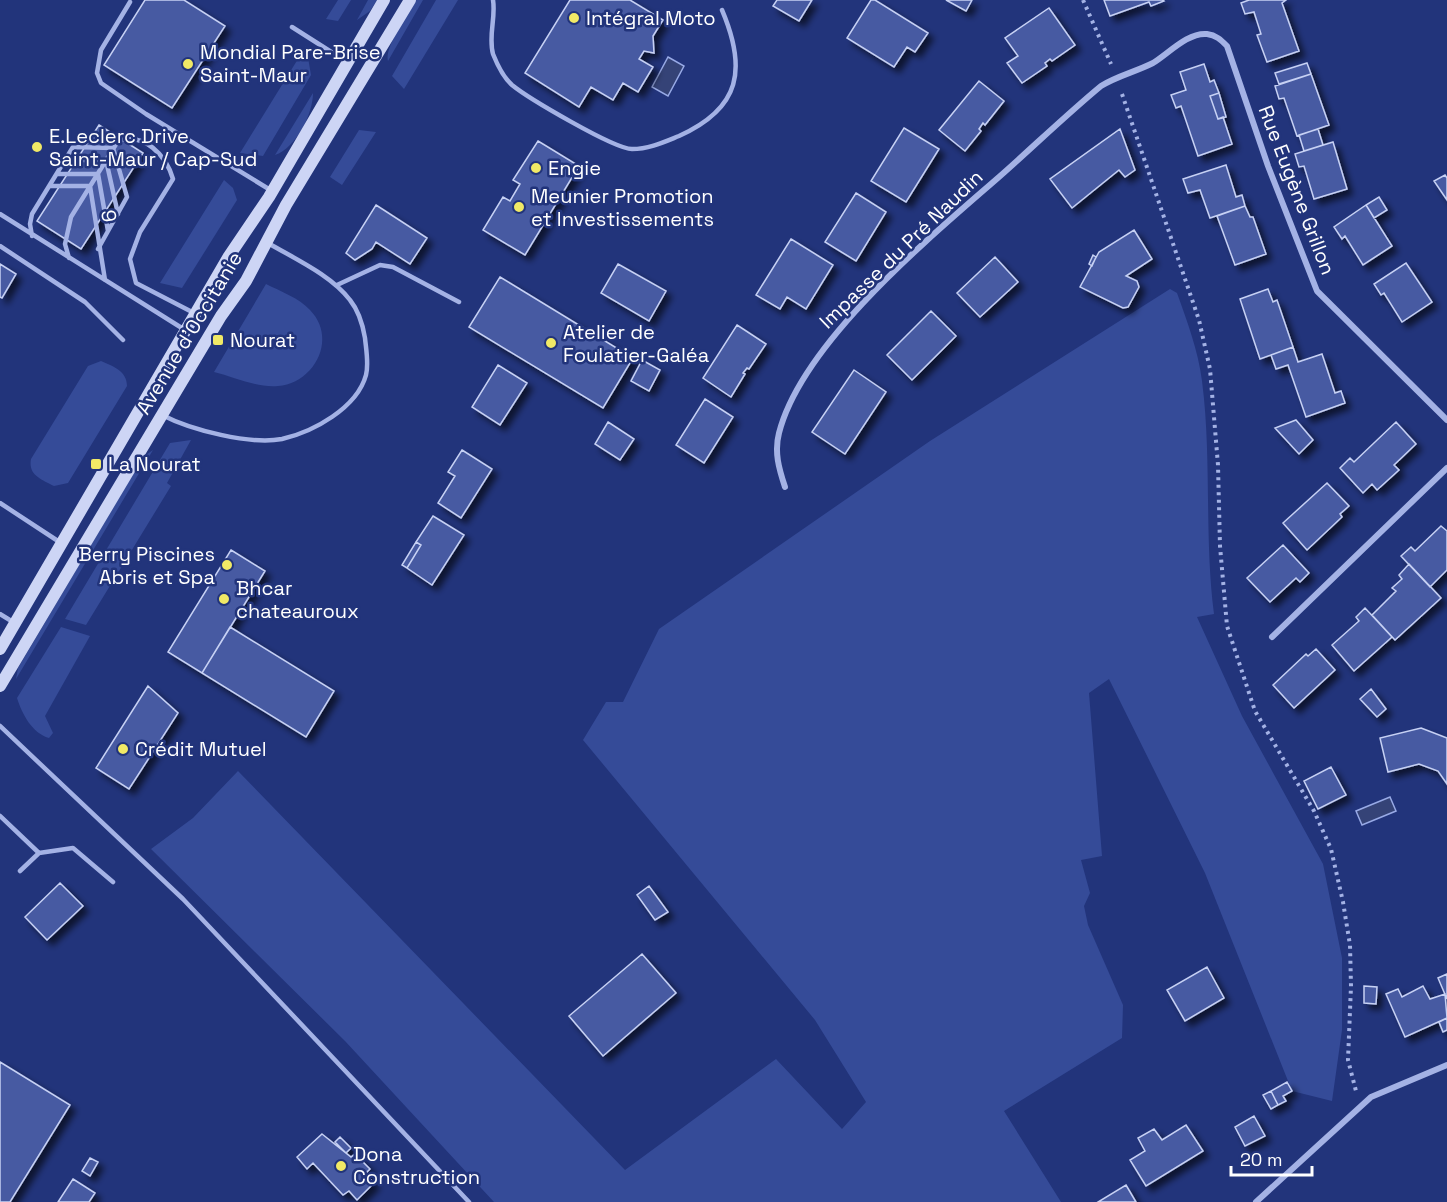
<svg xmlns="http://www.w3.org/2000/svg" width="1447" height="1202" font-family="'Space Grotesk',sans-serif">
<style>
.green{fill:#354b98}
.water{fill:#354377;stroke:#98aae6;stroke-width:1.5}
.building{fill:#465aa2;stroke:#c7d1f4;stroke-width:1.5;filter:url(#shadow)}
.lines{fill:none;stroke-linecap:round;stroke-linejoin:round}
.path{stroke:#a4b2e5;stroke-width:4;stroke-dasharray:3 4.5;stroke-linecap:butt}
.service{stroke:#a4b2e5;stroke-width:4.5}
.minor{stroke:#a4b2e5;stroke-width:6}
.secondary{stroke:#cdd5f5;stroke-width:12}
.poi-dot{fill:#f1e966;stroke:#22347b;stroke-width:2}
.labels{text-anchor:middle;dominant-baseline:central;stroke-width:5;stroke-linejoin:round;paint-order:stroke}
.poi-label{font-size:20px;fill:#fff;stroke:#22347b;text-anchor:start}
.street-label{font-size:20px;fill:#fff;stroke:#22347b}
</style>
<defs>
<filter id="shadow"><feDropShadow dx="5.5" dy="5.5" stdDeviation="3" flood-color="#0009"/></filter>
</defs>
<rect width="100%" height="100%" fill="#22347b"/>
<path class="green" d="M338,0H351L338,21L326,19Z
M368,0H377L370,11L357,20Z
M416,0H423L388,61C384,47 409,14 416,0Z
M436,0H458L404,89L392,76Z
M306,46L311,75L263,156L240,153Z
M313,93C313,114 296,148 275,155Z
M359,130L376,132L342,185L330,177Z
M224,180L233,188L237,200L182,288L160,283Z
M266,284C280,291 299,298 310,310C338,339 314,383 278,386C257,388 234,377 214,372Z
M1170,289L1177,293C1187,321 1198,350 1202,381C1212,458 1204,536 1214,614L1197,617L1242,716L1323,864L1342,958V1030L1332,1101L1292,1091L1205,873L1109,679L1089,693L1102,856L1081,860L1090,893L1084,906L1088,925L1123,1005L1122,1038L1004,1111L1061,1202H494L345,1041L151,849L193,818L238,771L625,1170L776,1059L842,1129L866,1102L815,1020L583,740L606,702H623L659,629L930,441Z
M101,361C113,366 127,371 127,386L68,483L54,486C41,479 28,475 31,459L88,366Z
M191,440L167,483L171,486L86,625L65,619L170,443Z
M153,450L16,679L18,668L143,457Z
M61,627L90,636L45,716L53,733L49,738C32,733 22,714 17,698Z"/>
<path class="water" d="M668,57L684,66L668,96L652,87Z
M1390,797L1396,811L1362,825L1356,811Z"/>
<path class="building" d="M145,0H184L225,26L172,108L104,65Z
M570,0H630L663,20L653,36L654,53L644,51L639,59L653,67L638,92L623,83L613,100L591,87L579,107L525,73Z
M777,0H812L799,21L773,6Z
M871,0H875L928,33L915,52L907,47L894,67L847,38Z
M946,0H972L966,11Z
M1104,0H1163L1164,1L1151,6L1149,2L1110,16Z
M1249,0H1286L1282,3L1299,51L1267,62L1257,35L1261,34L1254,12L1245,14L1241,3Z
M1049,8L1075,45L1052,61L1050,59L1045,63L1047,66L1022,83L1007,63L1018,56L1005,38Z
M1307,63L1311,74L1279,84L1275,73Z
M1204,64L1210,82L1214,80L1219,93L1210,96L1218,119L1223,117L1232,144L1198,156L1181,106L1176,108L1171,95L1186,90L1180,72Z
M1311,74L1329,125L1297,136L1284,98L1279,99L1275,86Z
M979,81L1004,101L985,125L983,123L979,129L981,131L965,151L939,130Z
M1219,93L1226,117L1218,119L1210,96Z
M99,125L143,153L81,249L37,221Z
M904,128L939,149L906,202L871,181Z
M1120,129L1135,170L1125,177L1119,170L1072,208L1050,179Z
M1318,129L1323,145L1304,151L1299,135Z
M538,141L579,166L525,255L483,230L503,197L510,201L520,184L513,180Z
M1333,142L1347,189L1314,199L1304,166L1299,167L1295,154Z
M1226,165L1236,197L1242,195L1245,206L1210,218L1200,190L1188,193L1183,179Z
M1445,175L1447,178V200L1434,181Z
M856,193L886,212L856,261L825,242Z
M1379,197L1387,210L1374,218L1366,205Z
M376,205L427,238L410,264L376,242L372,249L355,260L346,253Z
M1366,205L1392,246L1363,265L1345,236L1342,239L1334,227Z
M1245,206L1250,217H1253L1266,254L1235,265L1217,216Z
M1134,230L1152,259L1126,276L1137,281L1139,287L1128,307L1123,308L1080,287L1099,252Z
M791,239L833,265L806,309L787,297L780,309L756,295Z
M1093,255L1096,257L1092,266L1089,264Z
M995,257L1018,282L980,317L957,293Z
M1406,263L1432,302L1402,322L1384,293L1381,295L1374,284Z
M0,264L16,274L2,298L0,297Z
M618,264L666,291L649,321L601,293Z
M500,277L633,358L603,408L469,327Z
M1268,289L1273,302L1277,300L1293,347L1260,359L1240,299Z
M931,311L956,336L912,380L887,355Z
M737,325L766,344L749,369L747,368L743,373L745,374L731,397L703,378Z
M1293,347L1298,362L1322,354L1335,393L1341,391L1345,403L1306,417L1288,365L1276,369L1271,355Z
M642,360L660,370L649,391L631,381Z
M498,365L527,383L500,425L472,407Z
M854,370L886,392L845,454L812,432Z
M705,399L733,417L704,463L676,445Z
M1296,420L1313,440L1299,454L1275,428Z
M608,422L634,439L620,460L595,444Z
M1396,422L1416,444L1394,465L1399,470L1377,490L1372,484L1363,493L1340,468L1350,458L1354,462Z
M462,450L492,469L461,518L438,503L455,476L448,472Z
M1327,483L1349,506L1340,514L1342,517L1307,550L1283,523Z
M433,516L464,535L432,585L407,568L421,545L416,542Z
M1441,526L1447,531V570L1430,587L1401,556L1411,547L1415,551Z
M416,542L421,545L407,568L402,565Z
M1283,545L1309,573L1300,582L1296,578L1270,602L1247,578Z
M231,550L265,571L202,673L168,652Z
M1409,564L1441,598L1395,640L1372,615L1396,591L1392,588L1402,579L1399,575Z
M1365,608L1392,637L1354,671L1332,645L1359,621L1356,617Z
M230,627L334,691L306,737L202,673Z
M1316,649L1335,670L1294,708L1273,685L1306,654L1308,656Z
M148,686L178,713L129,789L96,768Z
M1371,689L1386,709L1377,717L1360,699Z
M1421,728L1447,738V784L1438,771L1419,764L1388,772L1380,738Z
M1331,767L1346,795L1318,809L1304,781Z
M60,883L83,906L47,940L25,917Z
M649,886L668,912L655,920L637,895Z
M642,954L676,993L603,1056L569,1016Z
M1207,967L1224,998L1185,1021L1167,990Z
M1447,974V999L1438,978Z
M1364,986L1377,987L1376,1004L1364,1003Z
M1423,986L1430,999L1445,994L1447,1018L1405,1037L1386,994L1398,989L1402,997Z
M1447,1018V1030L1443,1032L1439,1022Z
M0,1062L70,1105L10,1202H0Z
M1287,1082L1292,1091L1283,1096L1286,1101L1278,1105L1271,1091Z
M1271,1091L1278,1105L1271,1109L1263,1095Z
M1254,1116L1265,1136L1245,1146L1235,1127Z
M1186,1125L1203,1151L1146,1186L1130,1160L1145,1151L1138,1138L1154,1129L1162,1140Z
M322,1134L351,1157L355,1154L370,1169L365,1174L374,1183L357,1200L349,1191L343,1195L313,1163L307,1169L297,1157Z
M340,1137L351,1148L346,1153L335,1142Z
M90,1158L98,1162L90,1176L82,1171Z
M73,1179L95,1193L89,1202H58Z
M1126,1185L1136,1202H1098Z"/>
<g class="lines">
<path class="path" d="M1083,0L1111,64
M1122,94L1199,320L1210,369L1218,465L1220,546L1227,626L1255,711L1314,811L1331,849L1343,902L1350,945L1351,986L1348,1060L1356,1091"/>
<path class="service" d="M493,0C496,18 488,36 493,54C497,64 504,78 512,85C528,98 614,149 632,149C649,149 664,142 679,136C741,108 747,69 722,10
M130,2L101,50L97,73L101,83L146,114L272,191
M292,27L347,62
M65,160H106L118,214
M58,174H98L108,231
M50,186H90L105,280
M0,214L185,330
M32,236L30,224L32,214L73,147L113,148L127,197L98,249
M0,246L85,302L123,340
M69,258L65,244L71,217L118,141C144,132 166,155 173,179L140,232L130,259L136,283L194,313
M337,285L380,265L393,267L459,302
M162,415C191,430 250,445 282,439C313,432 357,408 366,375C369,364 366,349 365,338C363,326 358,310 350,300C331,275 295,259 268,243
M0,503L61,543
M0,614L13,622
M0,726L183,899L469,1202
M0,816L39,853L20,871
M39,853L73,848L113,882"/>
<path class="minor" d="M785,487C779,469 774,452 779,433C802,343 929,238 999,177C1033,147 1066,115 1101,86C1117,76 1135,72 1153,63C1168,54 1188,32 1207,34C1216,35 1221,40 1227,46L1268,166L1317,291L1447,420
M1272,637L1447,468
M1256,1202L1371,1097L1447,1065"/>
<path class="secondary" d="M0,649L229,256L269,197L384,0
M0,686L221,316L246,281L286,205L410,0"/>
</g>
<g class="poi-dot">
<circle cx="574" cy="18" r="6"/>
<circle cx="188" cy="64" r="6"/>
<circle cx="37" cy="147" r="6"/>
<circle cx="536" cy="168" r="6"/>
<circle cx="519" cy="207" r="6"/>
<rect x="212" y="334" width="12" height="12" rx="3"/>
<circle cx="551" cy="343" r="6"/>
<rect x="90" y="458" width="12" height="12" rx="3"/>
<circle cx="227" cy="565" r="6"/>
<circle cx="224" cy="599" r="6"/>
<circle cx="123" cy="749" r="6"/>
<circle cx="341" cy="1166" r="6"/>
</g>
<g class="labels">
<g class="poi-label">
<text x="586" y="18">Intégral Moto</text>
<text x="200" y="52">Mondial Pare-Brise<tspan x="200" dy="23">Saint-Maur</tspan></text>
<text x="49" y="136">E.Leclerc Drive<tspan x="49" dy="23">Saint-Maur / Cap-Sud</tspan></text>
<text x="548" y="168">Engie</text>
<text x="531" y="196">Meunier Promotion<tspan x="531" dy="23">et Investissements</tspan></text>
<text x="563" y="332">Atelier de<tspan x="563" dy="23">Foulatier-Galéa</tspan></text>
<text x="230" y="340">Nourat</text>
<text x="108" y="464">La Nourat</text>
<text x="215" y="554" text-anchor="end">Berry Piscines<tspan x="215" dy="23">Abris et Spa</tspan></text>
<text x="236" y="588">Bhcar<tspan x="236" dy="23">chateauroux</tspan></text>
<text x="135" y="749">Crédit Mutuel</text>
<text x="353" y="1154">Dona<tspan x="353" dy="23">Construction</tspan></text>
</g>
<g class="street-label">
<text transform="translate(1297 190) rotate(69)">Rue Eugène Grillon</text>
<text transform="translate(109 216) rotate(83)">9</text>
<text transform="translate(901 249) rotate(-44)">Impasse du Pré Naudin</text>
<text transform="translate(189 333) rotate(-59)">Avenue d'Occitanie</text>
</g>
</g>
<path d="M1231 1166v9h81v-9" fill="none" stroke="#ffffff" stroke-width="3"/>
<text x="1240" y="1166" font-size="18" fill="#ffffff" stroke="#22347b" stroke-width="4.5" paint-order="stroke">20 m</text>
</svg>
